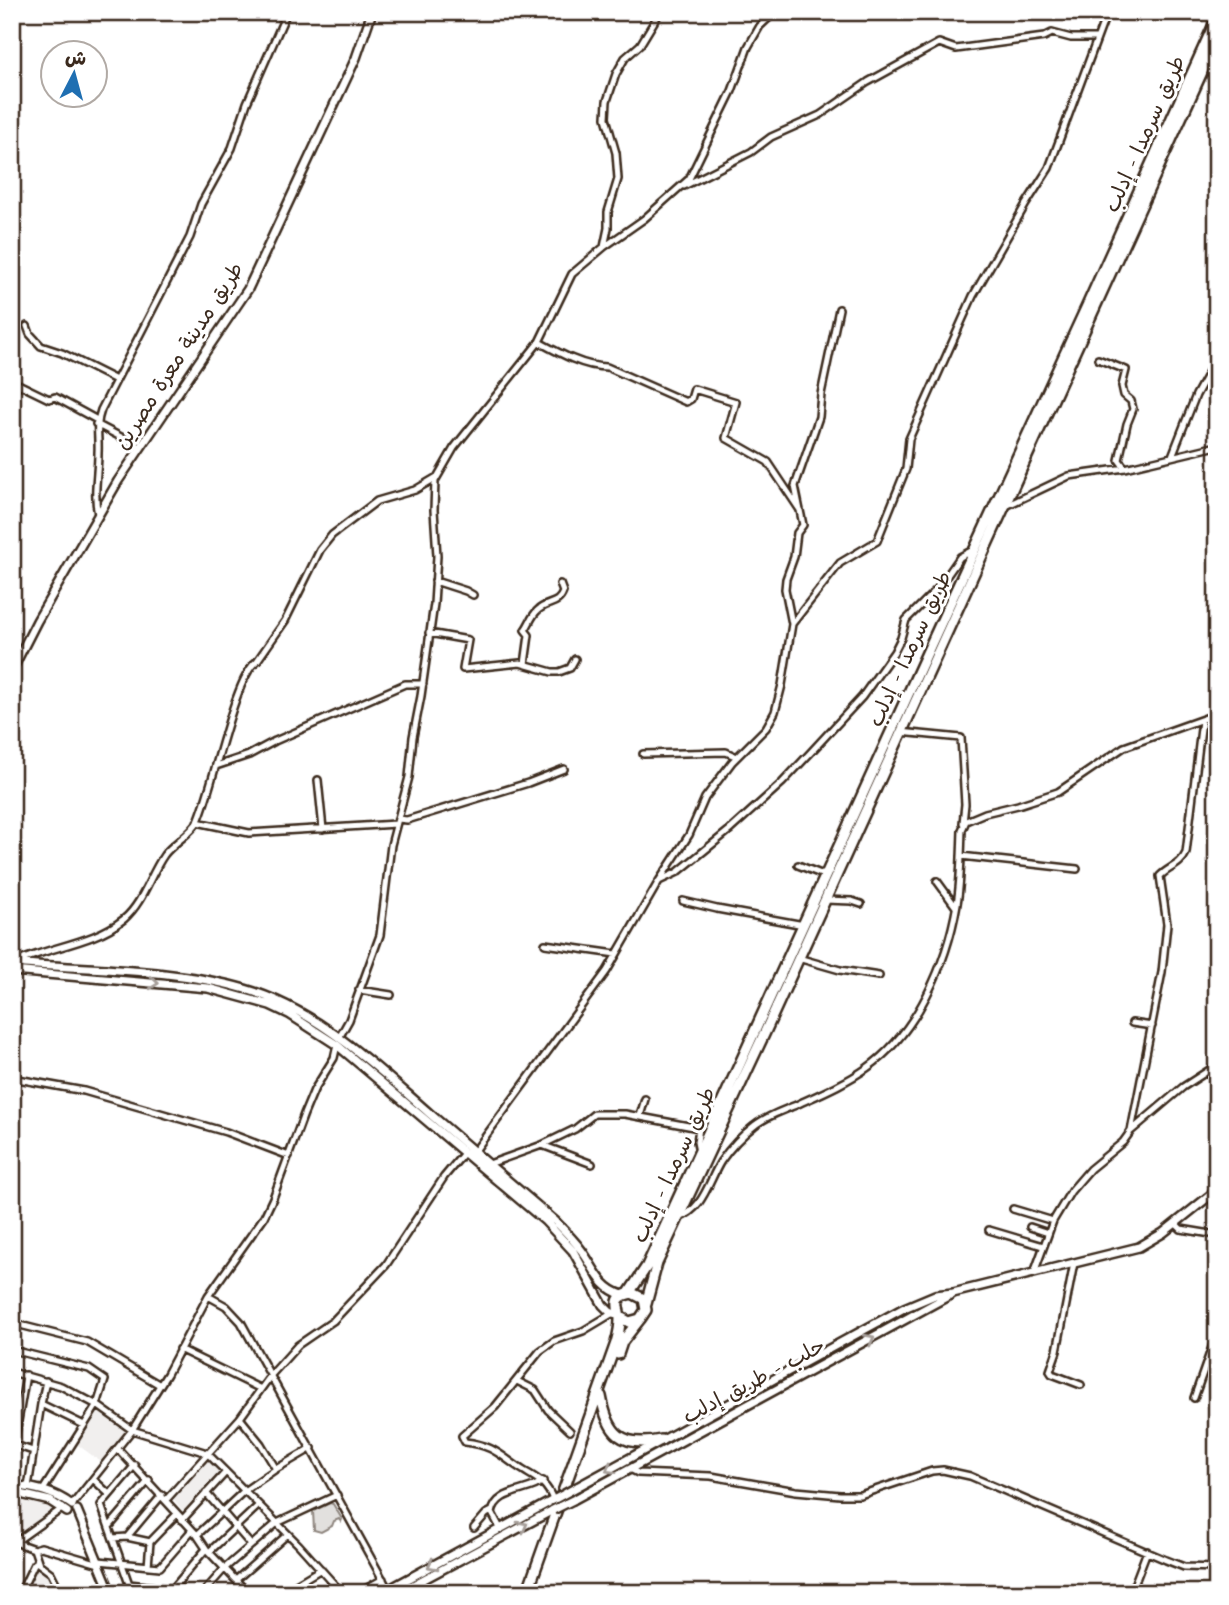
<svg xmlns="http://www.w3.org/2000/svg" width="1229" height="1605" font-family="'Architects Daughter','Playpen Sans Arabic',sans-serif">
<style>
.built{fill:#f1efee}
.green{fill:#e2e0de;stroke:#8e857e;stroke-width:2}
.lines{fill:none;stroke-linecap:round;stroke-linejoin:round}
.minor-casing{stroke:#3b2a1e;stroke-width:10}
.major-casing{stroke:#3b2a1e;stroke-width:12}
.highway-casing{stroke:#3b2a1e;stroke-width:14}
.minor{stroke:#fff;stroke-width:5}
.major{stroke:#fff;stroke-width:7}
.highway{stroke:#fff;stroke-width:9}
.major-bridge-casing{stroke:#3b2a1e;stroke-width:12;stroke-linecap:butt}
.major-bridge{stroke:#fff;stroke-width:7}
.oneway{stroke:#a79f9a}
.labels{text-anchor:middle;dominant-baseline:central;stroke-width:6;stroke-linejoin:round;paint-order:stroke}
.street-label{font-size:21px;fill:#3b2a1e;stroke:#fff}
</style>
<rect width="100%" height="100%" fill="#fff"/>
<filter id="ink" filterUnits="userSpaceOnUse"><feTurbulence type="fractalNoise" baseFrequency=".0143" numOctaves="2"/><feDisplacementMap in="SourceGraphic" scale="14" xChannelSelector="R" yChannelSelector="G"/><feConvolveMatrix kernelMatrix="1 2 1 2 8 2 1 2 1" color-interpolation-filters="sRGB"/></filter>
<g filter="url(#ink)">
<path class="built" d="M98,1409L125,1429V1434L101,1462L78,1445L79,1440Z
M207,1460L221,1475L184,1512L171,1496Z
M12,1496L42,1501L55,1509L18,1537L12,1536Z
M35,1569L47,1573L57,1593H26Z"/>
<path class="green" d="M330,1503L333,1504L342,1519L341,1522L339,1519L334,1521L332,1526L321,1532L314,1530L313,1511Z"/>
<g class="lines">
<defs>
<path id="minor" d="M684,186L751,152L771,137L820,115L868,82L939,43L956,49L1044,37L1052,33L1071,38H1097
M604,247L608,228V212L618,179L616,153L606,118L607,101L616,74L625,58L640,45L660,12
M27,326L30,334L41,346L62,353L116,380
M539,342C559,353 584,367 607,367L686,402L691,399L694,389L736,402L726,438L768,462L800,510
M1098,359L1126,370L1122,386L1124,395L1131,401L1133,409L1127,424L1119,460L1125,468
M12,381L49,399L55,397L97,420
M96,424L140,447
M1172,456L1196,395L1217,357
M1006,506L1069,476L1125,468L1217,446
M98,514C93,494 98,474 98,453C99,436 95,427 101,410L190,237L201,204L232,148L247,103L287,12
M435,581L466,591L473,595
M792,624L785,589L786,579L794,557L797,533L803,525L795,486L819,417L821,394L839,309
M429,633L468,640L463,669L520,663L552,672H559L570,668L575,659
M525,664L529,635L525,630C530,623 531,617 537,611C547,601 558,606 563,592L560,584
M900,732L961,738L965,804L963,823
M643,754L726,752L737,757
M216,766L249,755L275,741L405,684H423
M318,780L323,829
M398,819L407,820L528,783L564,769
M197,822L249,833L396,824
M961,856L1077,869
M798,865L826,876
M659,881L678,872L731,829L782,783L812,751L862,697L894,652L901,638L906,620L939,587L960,557L975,549
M937,881L956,907
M825,900L852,901L861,904
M683,901L717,909L804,925
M545,944L616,954
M798,958L840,970L879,976
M15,963C50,946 93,944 124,919C143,903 150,875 164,855C173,843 191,834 198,821C213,789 234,677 257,661L285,621L320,550L332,535L377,501L415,490L437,477
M359,990L391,995
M1132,1023L1152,1026
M340,1036L349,1020L380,935L391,845L409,777L413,737L421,696L434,604L437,556L434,510L435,481L454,448L539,342L572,274L604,247L644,219L689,179L732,91L748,47L760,26L775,12
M12,1078L84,1091L226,1132L289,1156
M640,1116L645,1099
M1131,1131L1162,972L1167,924L1160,876C1169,867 1181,865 1186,853L1202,720
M542,1145L575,1129L594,1114H625L699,1128L697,1142L699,1152
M474,1152L607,971L659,881L689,835L705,798L732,762L766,728L775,712L782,685L792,624L840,563L877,541L906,469L909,439L973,296L1026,204L1049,168L1107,12
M489,1164L542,1145L592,1164
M1013,1209L1053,1221
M678,1218C704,1209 708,1182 721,1161C730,1148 741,1136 754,1126C766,1116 782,1111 796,1105C820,1094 846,1083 867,1068C917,1033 947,963 957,904C961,880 961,855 962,830L966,821L985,813L1018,805L1058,792L1124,747L1217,714
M1175,1223L1181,1229L1217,1235
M1030,1227L1048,1233
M989,1230L1043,1246
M1074,1263L1057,1351L1050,1371L1052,1374L1081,1385
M1034,1273L1053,1221L1071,1191L1090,1169L1123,1142L1131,1131L1183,1087L1217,1065
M208,1296L226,1306L241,1322L388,1589
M12,1323L87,1342L160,1385
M179,1349L261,1389
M12,1350L89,1369L105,1380L97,1405L43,1490
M12,1372L61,1386L97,1405L132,1430L207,1453L299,1545L342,1593
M517,1381L535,1390L548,1410L570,1431
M1194,1398L1217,1333
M41,1404L46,1381
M12,1444L33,1451
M118,1449L197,1535L207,1550L248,1593
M12,1456L26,1375
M135,1465L101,1505L129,1584L172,1589
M276,1469L312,1448
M630,1469L638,1473L711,1476L796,1491L840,1495H860L932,1471L943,1470L970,1476L1166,1560L1184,1567L1217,1568
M94,1480L109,1494
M28,1487L41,1404L84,1425
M206,1493L251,1545
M166,1500L240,1418L271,1375L298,1345L333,1321L386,1265L444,1177L464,1153
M553,1500C546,1480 534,1478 518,1467C498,1453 491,1445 465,1442L462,1436L495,1407L540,1351L554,1341L583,1331L613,1313
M72,1505L132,1430L167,1374L208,1296L264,1217L273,1198L304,1114L314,1090L334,1058L337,1045
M182,1520L226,1472
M109,1527L149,1480
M474,1528L486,1514L492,1511
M500,1528L492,1513C496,1489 529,1493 543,1481
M197,1535L244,1491L276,1469L261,1444L240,1418
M127,1537L150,1542
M113,1538L127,1537L162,1495
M12,1541L34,1549L39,1564L51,1573L61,1593
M14,1543L63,1508
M34,1549L41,1547L96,1563
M209,1552L259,1505
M99,1561L160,1567L192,1530
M148,1566L150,1542L177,1514
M237,1579L288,1534
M20,1593L34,1564L38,1561
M169,1593L206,1549
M203,1593L225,1568L277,1523L337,1495
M281,1593L321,1569
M358,1593L383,1579
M1131,1593L1147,1551"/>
<path id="major" d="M12,670L37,621L118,481L248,289L356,58L372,12
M12,963C87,970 174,968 245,989C318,1010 374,1065 429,1113C471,1149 513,1185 555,1221C564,1230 574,1240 582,1251C595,1269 600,1288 623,1295
M12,971L208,988L270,1005L289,1014L337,1045L545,1221L573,1251L603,1305L610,1312L619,1315
M12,1485C35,1488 53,1491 72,1505
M577,1487L904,1308L935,1295L953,1293L1139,1247L1163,1233L1217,1190
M12,1492L50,1501L67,1512
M573,1500L952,1294
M77,1510L111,1593
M382,1593L557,1498
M398,1593L553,1510"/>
<path id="highway" d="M629,1293L647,1266L727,1092L931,644L1087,306L1217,18
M646,1304L657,1263L766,1030L1217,39
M618,1354L622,1342L640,1319
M601,1396C608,1434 621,1448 661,1440
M527,1593L616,1343C618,1336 620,1327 620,1319C619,1306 611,1297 632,1293L644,1299L646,1310L640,1319L629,1322L620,1317"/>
</defs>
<use href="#minor" class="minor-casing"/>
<use href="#major" class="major-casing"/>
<use href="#highway" class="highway-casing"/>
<use href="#minor" class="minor"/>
<use href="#major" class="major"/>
<use href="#highway" class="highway"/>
<defs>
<path id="major-bridge" d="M557,1498L577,1487
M553,1510L573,1500"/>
</defs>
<use href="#major-bridge" class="major-bridge-casing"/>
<use href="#major-bridge" class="major-bridge"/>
</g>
<defs><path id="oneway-chevron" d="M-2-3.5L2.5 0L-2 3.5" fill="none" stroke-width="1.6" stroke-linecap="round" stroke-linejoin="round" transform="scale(1.75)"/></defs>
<g class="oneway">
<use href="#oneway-chevron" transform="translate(154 983) rotate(5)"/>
<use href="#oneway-chevron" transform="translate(870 1339) rotate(-28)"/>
<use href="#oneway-chevron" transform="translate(610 1469) rotate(151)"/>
<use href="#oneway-chevron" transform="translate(523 1526) rotate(-28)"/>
<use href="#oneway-chevron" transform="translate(432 1565) rotate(152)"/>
</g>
</g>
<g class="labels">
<g class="street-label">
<text transform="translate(1145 134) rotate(-66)">طريق سرمدا - إدلب</text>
<text transform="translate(179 356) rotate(-57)">طريق مدينة معرة مصرين</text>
<text transform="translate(910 649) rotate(-65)">طريق سرمدا - إدلب</text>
<text transform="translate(674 1165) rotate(-65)">طريق سرمدا - إدلب</text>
<text transform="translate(754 1381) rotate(-28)">حلب - طريق إدلب</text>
</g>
</g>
<rect width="1229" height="1605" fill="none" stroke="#fff" stroke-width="42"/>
<rect x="21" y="21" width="1187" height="1563" fill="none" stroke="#3b2a1e" stroke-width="2.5" filter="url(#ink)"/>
<g transform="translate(74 74) rotate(6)"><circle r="33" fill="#ffffff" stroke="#b1aaa5" stroke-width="2"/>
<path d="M0-5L12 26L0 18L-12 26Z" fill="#1f6fb2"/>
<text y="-10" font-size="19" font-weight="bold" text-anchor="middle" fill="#3b2a1e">ش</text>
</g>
</svg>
